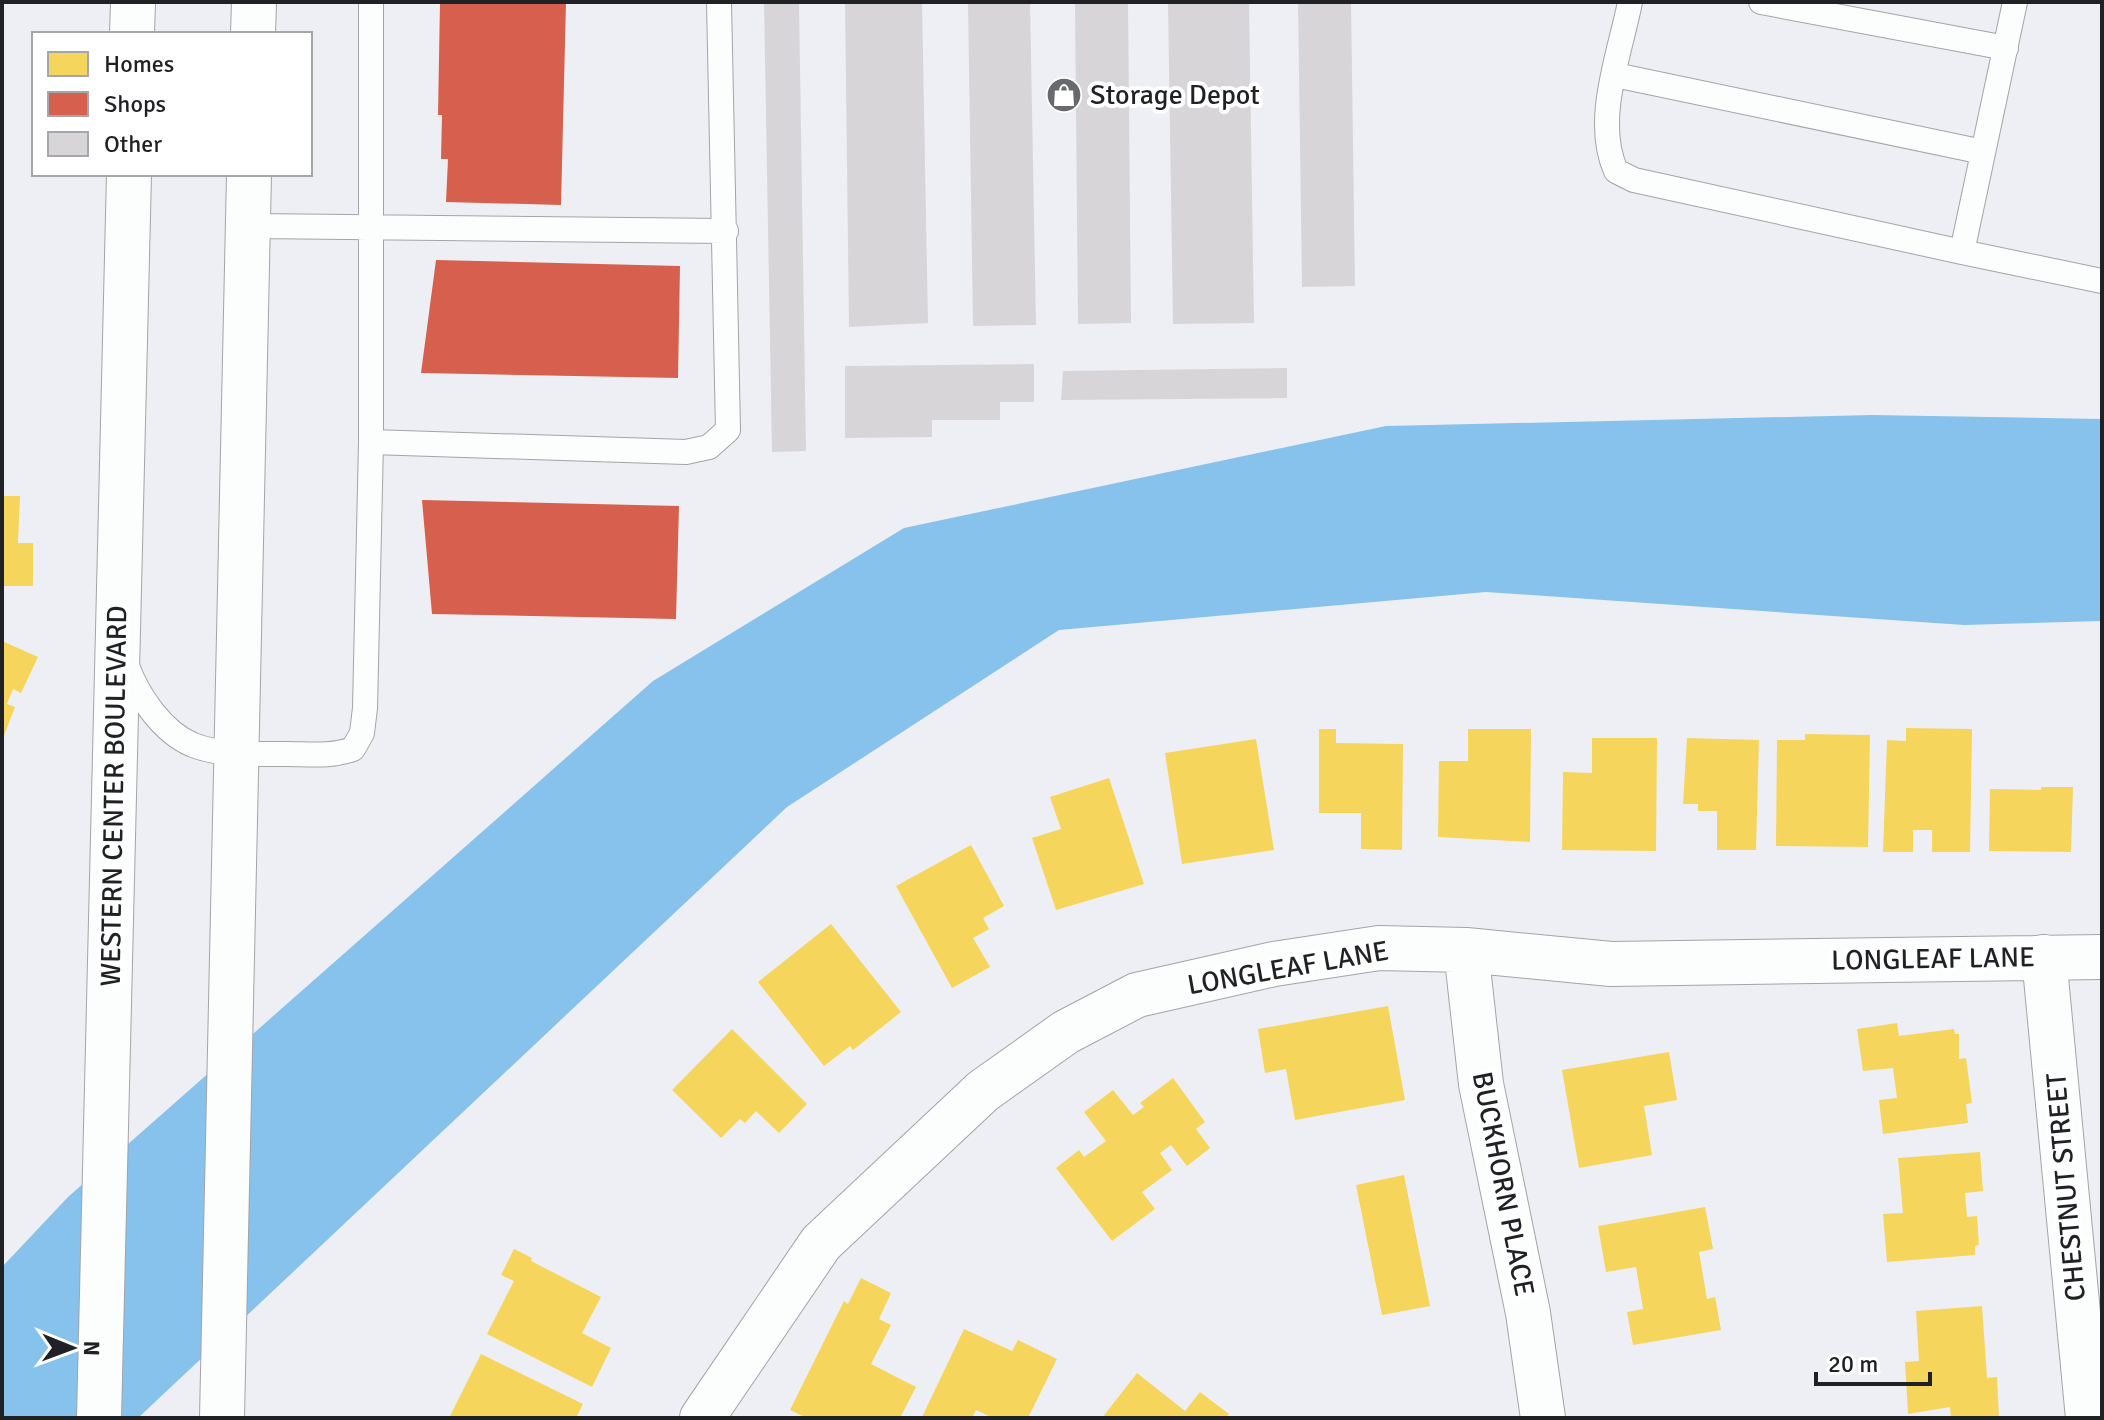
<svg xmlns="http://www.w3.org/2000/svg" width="2104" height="1420" font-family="Signika,sans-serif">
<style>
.water{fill:#87c2ec}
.homes{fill:#f6d55c}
.shops{fill:#d6604d}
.building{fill:#d7d5d8}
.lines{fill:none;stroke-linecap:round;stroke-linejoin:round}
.service-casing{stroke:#a3a4a8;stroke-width:26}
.minor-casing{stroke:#a3a4a8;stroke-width:46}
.secondary-casing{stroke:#a3a4a8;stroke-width:46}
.service{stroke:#fcfdfd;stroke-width:24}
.minor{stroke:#fcfdfd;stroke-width:44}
.secondary{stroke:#fcfdfd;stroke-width:44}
.labels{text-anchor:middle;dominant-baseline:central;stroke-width:8;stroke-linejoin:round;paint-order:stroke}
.poi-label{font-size:28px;fill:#1f2124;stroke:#fff;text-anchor:start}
.street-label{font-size:28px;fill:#1f2124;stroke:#fff}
</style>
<rect width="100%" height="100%" fill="#eeeff4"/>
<path class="water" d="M1872,415L2102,419V621L1964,625L1486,592L1059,630L787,807L138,1418H2V1267L68,1197L653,681L904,528L1386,426Z"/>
<path class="homes" d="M2,496H20L18,543H33V586H2Z
M2,641L38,657L21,693L13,689L7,704L15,707L2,741Z
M1906,728L1972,729L1970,852H1932V830H1913V852H1883L1887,740L1906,741Z
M1319,729H1336V743L1403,744L1402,850L1361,849V813H1319Z
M1468,729H1531L1530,842L1438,837L1439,761H1468Z
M1805,734L1870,735L1868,847L1776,846L1777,740H1805Z
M1592,738H1657L1656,851L1562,850L1563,772L1592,773Z
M1687,738L1759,740L1756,850H1717V811H1698V804H1683Z
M1256,739L1274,850L1182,864L1165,753Z
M1109,778L1144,884L1056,910L1032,838L1061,829L1050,797Z
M2041,787H2073L2071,852L1989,851L1990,789L2041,790Z
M971,845L1004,906L983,918L989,929L973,938L990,967L952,988L896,886Z
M831,924L901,1012L853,1050L850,1046L824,1066L758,982Z
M1388,1006L1405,1100L1295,1120L1286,1069L1265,1073L1258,1029Z
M1897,1023L1899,1036L1954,1029L1955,1034H1959V1059L1966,1058L1972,1103L1966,1104L1968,1123L1883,1134L1879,1100L1897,1098L1893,1068L1863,1071L1857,1029Z
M732,1029L807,1104L779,1133L756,1111L745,1123L740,1119L721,1138L672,1090Z
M1669,1052L1677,1100L1644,1106L1652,1155L1579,1168L1562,1070Z
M1173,1078L1205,1122L1196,1129L1210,1148L1187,1166L1171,1145L1160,1153L1172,1170L1142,1192L1155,1209L1112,1241L1056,1168L1079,1150L1084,1157L1106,1141L1084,1112L1113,1090L1133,1115L1144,1107L1140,1103Z
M1980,1152L1983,1191L1965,1193L1967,1217L1977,1216L1979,1245L1975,1246V1255L1887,1262L1883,1214L1903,1213L1898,1158Z
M1404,1175L1430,1306L1382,1315L1356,1185Z
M1705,1207L1713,1249L1699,1252L1707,1299L1715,1297L1721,1330L1633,1345L1627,1312L1643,1309L1636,1267L1606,1272L1598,1226Z
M514,1249L532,1258L531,1261L601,1297L582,1333L611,1348L592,1387L487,1334L514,1281L501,1275Z
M861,1278L891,1293L879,1319L891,1325L871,1364L916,1387L900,1418H807L790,1410L844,1301L848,1304Z
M1982,1306L1987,1378L1997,1377L1999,1418H1951L1950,1407L1908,1414L1905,1362L1919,1361L1916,1311Z
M964,1329L1012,1351L1018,1340L1057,1359L1028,1418H993L976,1410L972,1418L922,1417Z
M481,1354L583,1404L576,1418H449Z
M1137,1373L1185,1411L1200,1392L1229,1414L1226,1418H1102Z"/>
<path class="shops" d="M440,2H566L561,205L446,202L448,159H441L442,115H438Z
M436,260L680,266L678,378L421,373Z
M422,500L679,506L676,619L432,614Z"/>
<path class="building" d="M764,2H799L806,451L772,452Z
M845,2H922L928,323L849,327Z
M968,2H1030L1036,325L973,326Z
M1075,2H1128L1131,323L1078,324Z
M1168,2H1249L1254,323L1173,324Z
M1298,2H1351L1355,286L1302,287Z
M1034,364V402H1000V420H932V437L845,438V366Z
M1287,368V398L1061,400L1063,371Z"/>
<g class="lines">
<defs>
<path id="service" d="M371,2V442L686,452L709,447L728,430L719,2
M1630,2C1620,54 1593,120 1616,171L1634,180L1962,252
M1761,2L2006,48
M2015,2L1962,252L2102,281
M1615,75L1983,152
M247,226L726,231
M127,666C138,696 162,732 193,745C221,756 257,754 286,754C309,754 331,757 353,749L362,733L365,708L371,442"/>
<path id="minor" d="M1466,950L1481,1084L1528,1313L1543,1418
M2044,957L2088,1418
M702,1418L821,1243L983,1091L1066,1032L1137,995L1274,964L1379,948L1466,950L1611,964L2102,957"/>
<path id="secondary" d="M132,34L133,2
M253,34L254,2
M99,1418L129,174
M222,1418L249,174"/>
</defs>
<use href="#service" class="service-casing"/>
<use href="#minor" class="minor-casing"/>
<use href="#secondary" class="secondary-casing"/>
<use href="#service" class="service"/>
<use href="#minor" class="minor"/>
<use href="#secondary" class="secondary"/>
</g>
<defs>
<symbol id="shop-disc" viewBox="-11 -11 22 22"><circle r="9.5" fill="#67696d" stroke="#fff"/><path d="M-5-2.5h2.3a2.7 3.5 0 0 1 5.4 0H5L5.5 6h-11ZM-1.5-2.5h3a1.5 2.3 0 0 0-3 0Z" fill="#fff"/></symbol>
</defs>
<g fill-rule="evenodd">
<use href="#shop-disc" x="1044" y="75" width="40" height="40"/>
</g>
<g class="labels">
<g class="poi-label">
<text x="1090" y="95">Storage Depot</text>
</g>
<g class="street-label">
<text transform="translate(114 796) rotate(-89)">WESTERN CENTER BOULEVARD</text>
<text transform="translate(1933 959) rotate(-1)">LONGLEAF LANE</text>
<text transform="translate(1288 968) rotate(-10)">LONGLEAF LANE</text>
<text transform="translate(1503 1184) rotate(79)">BUCKHORN PLACE</text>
<text transform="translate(2066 1187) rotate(-95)">CHESTNUT STREET</text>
</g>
</g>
<rect width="2104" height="1420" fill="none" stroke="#1f2124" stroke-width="8"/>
<rect x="32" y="32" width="280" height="144" fill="#ffffff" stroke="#a5a6a7" stroke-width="2"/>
<rect x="48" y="52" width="40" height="24" fill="#f6d55c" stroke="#a5a6a7" stroke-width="2"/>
<text x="104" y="72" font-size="24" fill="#1f2124">Homes</text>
<rect x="48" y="92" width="40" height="24" fill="#d6604d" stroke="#a5a6a7" stroke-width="2"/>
<text x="104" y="112" font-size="24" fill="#1f2124">Shops</text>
<rect x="48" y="132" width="40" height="24" fill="#d7d5d8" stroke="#a5a6a7" stroke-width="2"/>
<text x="104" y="152" font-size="24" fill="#1f2124">Other</text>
<g transform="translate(72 1348) rotate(91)" stroke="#ffffff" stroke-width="6" paint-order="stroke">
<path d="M0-6L14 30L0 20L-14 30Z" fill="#1f2124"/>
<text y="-12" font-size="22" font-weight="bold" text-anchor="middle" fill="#1f2124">N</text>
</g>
<path d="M1816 1372v12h114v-12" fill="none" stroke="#1f2124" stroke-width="4"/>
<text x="1828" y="1372" font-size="24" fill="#1f2124" stroke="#ffffff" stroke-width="6" paint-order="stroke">20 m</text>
</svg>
